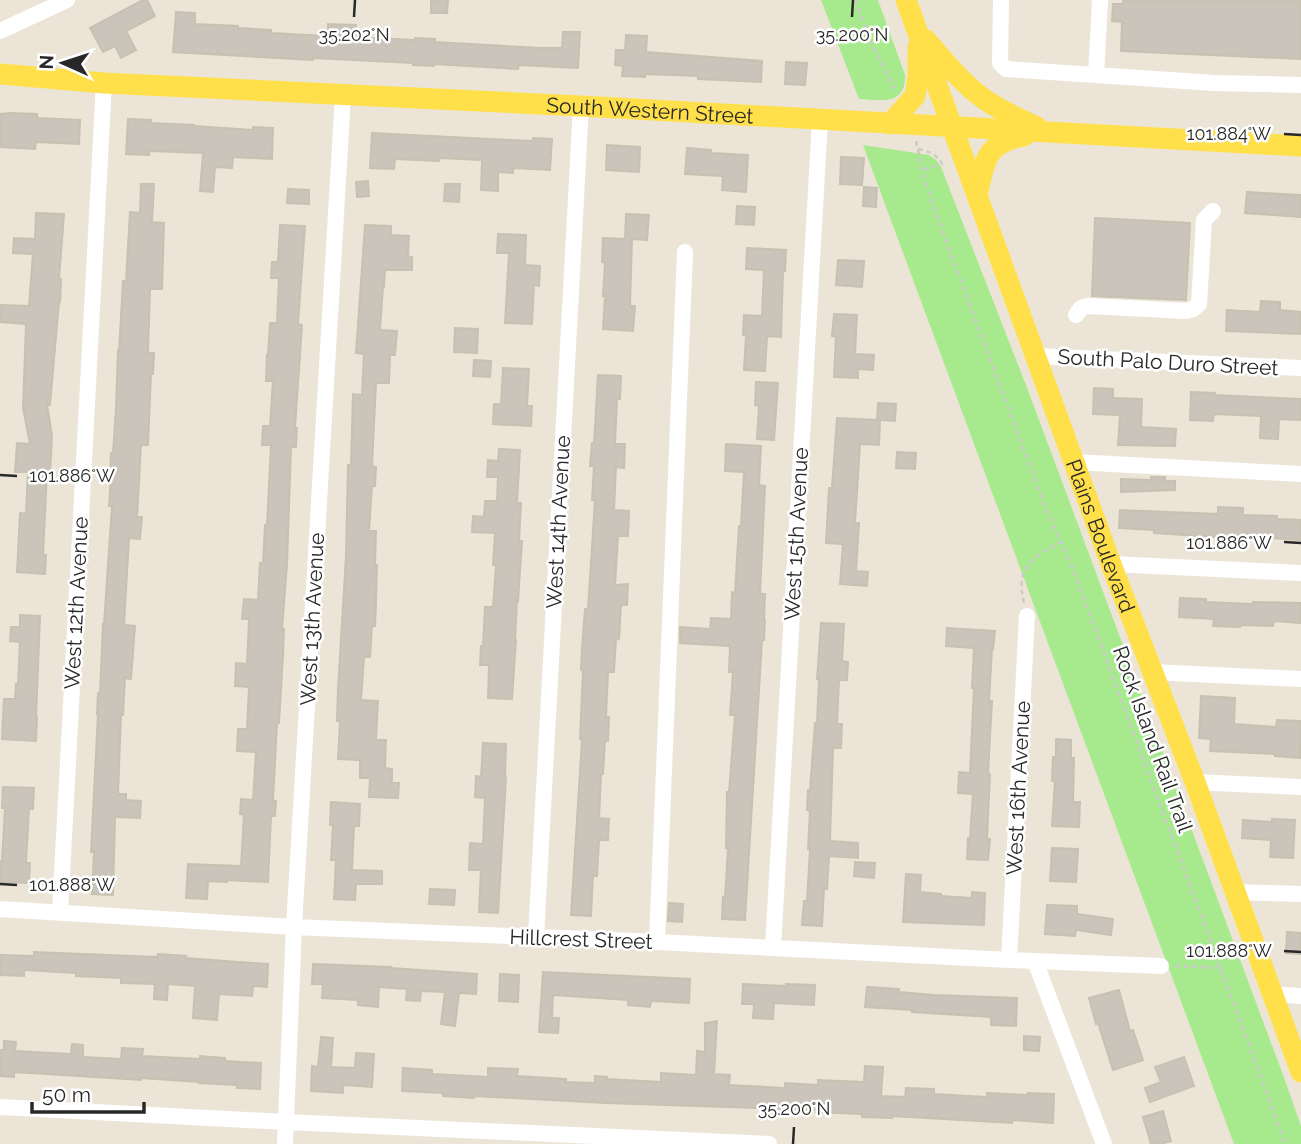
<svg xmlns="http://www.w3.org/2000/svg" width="1301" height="1144" font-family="Raleway,sans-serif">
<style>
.green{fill:#a7ea8d}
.building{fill:#cac4bb;stroke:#c7c1b1;stroke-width:2}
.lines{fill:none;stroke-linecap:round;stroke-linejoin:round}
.path{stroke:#cbcbcb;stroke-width:2.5;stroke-dasharray:5 3.5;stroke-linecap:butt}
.minor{stroke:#fff;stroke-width:16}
.major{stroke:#ffe04a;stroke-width:21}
.ticks{fill:none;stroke:#282828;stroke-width:2.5}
.labels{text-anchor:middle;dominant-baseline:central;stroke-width:5;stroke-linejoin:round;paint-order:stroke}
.street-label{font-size:21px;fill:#282828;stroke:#fff}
.ticks-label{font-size:18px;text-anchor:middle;fill:#282828;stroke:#fff;stroke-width:5;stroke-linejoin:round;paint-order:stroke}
</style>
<rect width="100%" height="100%" fill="#ece5d7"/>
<path class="green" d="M821,0H878L905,75C906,106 881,100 859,99Z
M863,145L929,155L936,160L941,167L1029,393L1286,1083L1301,1126V1144H1234Z"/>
<path class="building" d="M143,0H147L155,16L126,31L136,50L121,58L115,46L103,52L90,28Z
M431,0H448L447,13H431Z
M1123,0H1301V59L1121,51L1122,22L1112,21L1113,4H1123Z
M176,12L195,13V24L238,26V28L271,30V33L328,36V24L356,25L355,37L415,40V38L435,39V42L539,48H562L563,32H580L578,68L519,65L518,69L434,64V66L413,65V63L313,58V60L173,52Z
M626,35L647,36L646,52L762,61L761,82L698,79V76L645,74V77L622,76L623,66L615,65L616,50H625Z
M786,62L807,63L805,85L785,84Z
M10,113L37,114V118L80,120L79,144L36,142L35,149L0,147V114Z
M128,119L151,120V123L194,125V126L253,130V127L273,128L272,159L233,157L232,168L215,167L213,192L200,191L203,153L149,151V155L126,154Z
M372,133L489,139L533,141V138L552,139L550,170L513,168V173L498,172V191L481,190L482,160L439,158V161L395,159L394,169L370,168Z
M607,145L640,147L639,172L606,170Z
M687,148L711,150V153L748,155L746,192L722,190L723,176L685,174Z
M841,157L864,158L862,185L840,184Z
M368,181L369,196L357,197L356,182Z
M141,184H154L152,222L164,223L162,289H150L148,353H154L153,374H151L148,445H141L137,517H142L140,539L129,538L124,625L135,626L131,679L125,678L123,715H121L118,794H126V800L141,801L140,818L115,817L113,895L92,894L94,852H91L98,714H97L98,693H100L103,624H104L109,550L112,506H109L111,476H110L111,453L113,454L116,408L118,351L119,352L123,281H126L130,212L140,213Z
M445,184H460L459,202L444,201Z
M864,187L877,188L876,207L863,206Z
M288,189L309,190V204L287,203Z
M1247,192L1301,195V217L1245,213Z
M737,206L755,207L754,225L736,224Z
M36,213L64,214L59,279H61L60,302H59L50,405L47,404L52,436L50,474L47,473L43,554L46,555L45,574L17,572L20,513L26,514L28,472H15L17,443L30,444L23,408L26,324L0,322V305L29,306L33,254L13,253L14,238L35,239Z
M626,214L649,215L647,240L632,239L630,306H635L633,331L603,329L605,296H603L605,263L602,262L603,238L625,239Z
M1095,218L1190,223L1186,300L1092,296Z
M280,225L305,226L298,324L302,325L295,428H297L296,447H291L287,564L282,629H284L283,655L279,723H277L273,801H276L275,816H271L268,882L227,880V882L208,881L207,899L186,898L188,864L241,866L244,815L240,814L241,799L253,800L256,752L237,751L238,729H247L249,687L235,686L236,663L247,664L249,619H242L244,599L258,600L260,563H263L265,525H267L271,445H262L263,426H270L273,381H266L267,355H268L270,323H277L279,278H271L272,262H278Z
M365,225L391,226V235L409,236L408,257H412V270H385L384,287H383L380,330L397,331L395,355H390L389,383H376L372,466L376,467L375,486H372L369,531H376L375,565H377L376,603L375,626H372L370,657H364L361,700L378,701L376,740H386L385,768L392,769V783H399L398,798L369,797L370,778H360V760L338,759L340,721H337L338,689L346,556L348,465H351L353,394L362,395L364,354L356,353Z
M498,234L526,235L525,265L540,266L539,286L534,285L532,324L505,323L509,253H497Z
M747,248L786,250L785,271H783L781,337L767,336L765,371L744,370L746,335H743L744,315L762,316L764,270L746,269Z
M838,260L864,261L862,287L836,285Z
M1261,301L1280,302V310L1301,312V334L1226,331L1227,310L1260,312Z
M834,314L857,315L855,354L874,355L873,370L858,369V378L834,377L836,337L832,336Z
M455,328L478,329L477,353L454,352Z
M474,360L491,361L490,377L473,376Z
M503,368L529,369L527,406H532L531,426L493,424L494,404H501Z
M598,375L621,376L620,399H617L615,444H625L624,468L616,467L614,510L629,511L628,536H618L615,585L628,584L627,605H621L619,639L616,638L614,672H608L606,717H609L608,741H605L603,774H601L599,818L609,819L608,840H599L597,876H593L591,916L571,915L582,740L580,739L583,671L581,670L582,648L585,609H588L595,500H592L594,466H590L592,443H594Z
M756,382L778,383L774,440L757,439L759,406L755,405Z
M1094,388L1113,389V398L1142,399L1141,427L1176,429L1175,446L1118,445L1120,415L1093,414Z
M1191,392L1215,393V395L1301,399V420L1279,419L1278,439L1260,438L1261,416L1214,414L1213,421L1190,420Z
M878,403L896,404L895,421L880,420L879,445L860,444L855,523H859L856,571L868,572L867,586L840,584L843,544L826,543L829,488H832L837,418L877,420Z
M726,444L761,446L759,485L765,486L760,594H765L764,620H765L764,640H762L745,920L722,919L723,897H725L728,848H726L727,792H729L735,715H730L733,672H729L730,646L680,643V627L710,629L711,618L731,619L732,592L735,593L739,526H741L744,472L725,471Z
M499,449L520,450L517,503H521L519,541H522L518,601H517L515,640H516L512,699L488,698L489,665H480L481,646H483L485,607H493L496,565H493L495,533L472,532L473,516L484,517L485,501H497L498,477H487L488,460L498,461Z
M897,452L916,453L915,469L896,468Z
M1151,477H1165V481H1175V490L1121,492V479L1151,480Z
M1218,507L1243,508V515L1277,516V519L1301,520V540L1242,536V539L1216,537L1154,533V530L1119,528L1120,510L1218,514Z
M1180,598L1206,599V602L1253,604V602L1301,603V623L1274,621L1273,626L1240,625V627L1213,626L1214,619L1179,617Z
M20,615L40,616L36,718H37L36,741L2,739L4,699H15L16,684H18L20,642L10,641L11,627H20Z
M821,623L844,624L842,661L848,662L847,680H839L837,724H842L841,748H833L830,841L858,843V858L829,856L827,889H824L822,926L802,925L804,901H807L810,849H808L810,811L807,810L808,790H810L815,723H817L819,679H817Z
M947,628L995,631L993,649H992L989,701H992L988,773L990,774L987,839H990L988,860L967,859L968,838H970L973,794L958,793L959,772L970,773L974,688H972L974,648L946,646Z
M1201,696L1235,698L1234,724L1276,727L1277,720L1301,721L1300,758L1275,756V754L1210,751L1211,739L1199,738Z
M1056,739L1071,740V758H1074L1073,802H1080L1079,827L1052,826L1055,781H1052L1053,757H1056Z
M483,743L506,744L505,778H506L498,913L479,912L481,870H469L470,843L483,844L485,798L475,797L476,776L481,777Z
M3,787L34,788L33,809H29L26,863H30L29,883L0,882V861H2L5,808H2Z
M331,802L360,804L359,826H354L352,870L382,871V884H356L355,900L334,899L336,860H331L333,825H330Z
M1272,819L1295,820L1293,858L1270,857L1271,840L1242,838L1243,820L1272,822Z
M1052,848L1078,849L1076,882L1050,881Z
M855,862L875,863L874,878L854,876Z
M906,874L921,875L920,892L941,894V896L972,898V892L985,893L984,925L903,922Z
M430,889L455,890L454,905L429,904Z
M669,903L683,904L682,922L668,921Z
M1047,905L1077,906V914L1113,919L1111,935L1076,930L1075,936L1045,934Z
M1287,932L1301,933V954L1286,953Z
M34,952L157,957L158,954L186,956L185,958L268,964L267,987L253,986L252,996L219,994L217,1020L193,1018L195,986L168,984L167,1000L154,999L155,984L121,983V978L76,976V973L24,970V976L0,975L1,955L34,956Z
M313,964L391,967V968L477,974L476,994L459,993L455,1026L441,1024L445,992L421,991L420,1001L406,1000L407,989L379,987L378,1007L358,1005V1000L322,998L323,984H312Z
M543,972L690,979L689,1003L651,1001L650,1007L628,1005V1000L553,995L552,1018H559L558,1033L539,1032Z
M500,974L519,975L518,1002L499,1001Z
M743,984L786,986V984L815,985L814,1005L774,1003L773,1019L753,1018L754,1004H742Z
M867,987L899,989V992L934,995L1017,998L1016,1026L991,1025V1017L912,1012V1010L865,1007Z
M1119,990L1130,1031L1133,1030L1143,1060L1113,1070L1098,1023L1096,1024L1089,998Z
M717,1021L714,1074L730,1075L729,1085L785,1088V1083L818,1085V1080L864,1082L865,1066L883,1067L881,1096L905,1097L906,1088L934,1089V1094L987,1097V1093L1028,1095V1093L1054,1094L1053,1123L1012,1120V1123L892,1116V1118L862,1117V1114L816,1112L817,1110L606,1103L474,1096V1098L443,1096V1093L402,1091L403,1068L432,1070V1074L488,1077V1068L518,1069L517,1076L566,1079V1082L595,1083V1076L607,1077V1079L661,1082V1073L696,1075L697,1051L705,1052V1023Z
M1024,1036L1040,1037L1039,1051L1024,1050Z
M321,1037L333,1038L331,1067L355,1068L356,1053L374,1054L372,1087L343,1085V1093L311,1091L312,1066L318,1067Z
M4,1041L16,1042L15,1051L71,1054L72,1044L83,1045V1057L121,1059L122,1048L143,1049L142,1056L200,1059V1056L225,1058V1061L261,1063L260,1089L237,1088V1085L199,1083V1082L141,1078V1080L14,1072V1077L0,1076V1050H4Z
M1184,1057L1194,1086L1150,1102L1145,1088L1161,1082L1155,1067Z
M1163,1111L1171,1141L1160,1144H1151L1143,1117Z"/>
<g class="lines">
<path class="path" d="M855,0L870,40L895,89
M916,141L923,174L933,206L1046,509L1071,564L1272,1107L1285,1144
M918,149C928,151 937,154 942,164L923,170
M1024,603C1015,567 1032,557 1061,542
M1175,966L1221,968"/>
<path class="minor" d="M1001,0L1000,63L1006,69L1096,75
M1100,0L1096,75L1214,83L1301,85
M0,31L67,0
M1076,315L1081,308L1088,306L1186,311L1193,309L1199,304L1204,220L1213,211
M1035,356L1301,368
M1074,462L1301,474
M1111,564L1301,573
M1152,672L1301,679
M1195,782L1301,787
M1234,892L1301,894
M0,909L294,927L657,942L1009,960L1161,966
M60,912L104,83
M536,937L581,106
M657,942L685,252
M773,948L820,120
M1009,960L1027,616
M1035,961L1104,1144
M1272,994L1301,996
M0,1107L286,1122L769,1144
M285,1144L294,927L343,95"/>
<g class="major">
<path id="s1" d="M906,0L1111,564L1195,782L1301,1072"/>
<path d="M926,40C944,61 962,83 984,99C1001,111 1019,119 1037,127"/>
<path id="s2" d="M0,74L104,83L581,106L1301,146"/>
<path d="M890,124L915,96L918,77V47"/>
<path d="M977,195C985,162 984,143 1024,136"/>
</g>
</g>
<path class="ticks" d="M354,17L355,0M852,17L853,0M1284,134L1301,135M0,475L17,476M1284,542L1301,543M0,884L17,885M1284,951L1301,952M793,1144L794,1127"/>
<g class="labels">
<g class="street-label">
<text stroke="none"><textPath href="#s2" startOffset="651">South Western Street</textPath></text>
<text transform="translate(1168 362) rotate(3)">South Palo Duro Street</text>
<text transform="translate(558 522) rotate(-87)">West 14th Avenue</text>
<text transform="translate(796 534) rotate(-87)">West 15th Avenue</text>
<text stroke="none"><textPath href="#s1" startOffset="570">Plains Boulevard</textPath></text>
<text transform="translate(76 603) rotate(-87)">West 12th Avenue</text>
<text transform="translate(312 619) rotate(-87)">West 13th Avenue</text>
<text transform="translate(1153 739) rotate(70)">Rock Island Rail Trail</text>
<text transform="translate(1018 788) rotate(-87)">West 16th Avenue</text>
<text transform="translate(581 939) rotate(2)">Hillcrest Street</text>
</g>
</g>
<g class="ticks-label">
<text x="354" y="41">35.202°N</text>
<text x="852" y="41">35.200°N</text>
<text x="1229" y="140">101.884°W</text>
<text x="72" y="482">101.886°W</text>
<text x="1229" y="549">101.886°W</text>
<text x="72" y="891">101.888°W</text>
<text x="1229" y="957">101.888°W</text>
<text x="794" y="1115">35.200°N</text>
</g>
<g transform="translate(63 63) rotate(273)" stroke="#ffffff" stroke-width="5" paint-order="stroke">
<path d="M0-5L12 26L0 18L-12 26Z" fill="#282828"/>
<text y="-10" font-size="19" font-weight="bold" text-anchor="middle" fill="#282828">N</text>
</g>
<path d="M32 1102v10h112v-10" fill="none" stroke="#282828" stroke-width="3.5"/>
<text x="42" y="1102" font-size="21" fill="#282828" stroke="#ffffff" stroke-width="5" paint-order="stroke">50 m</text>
</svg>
